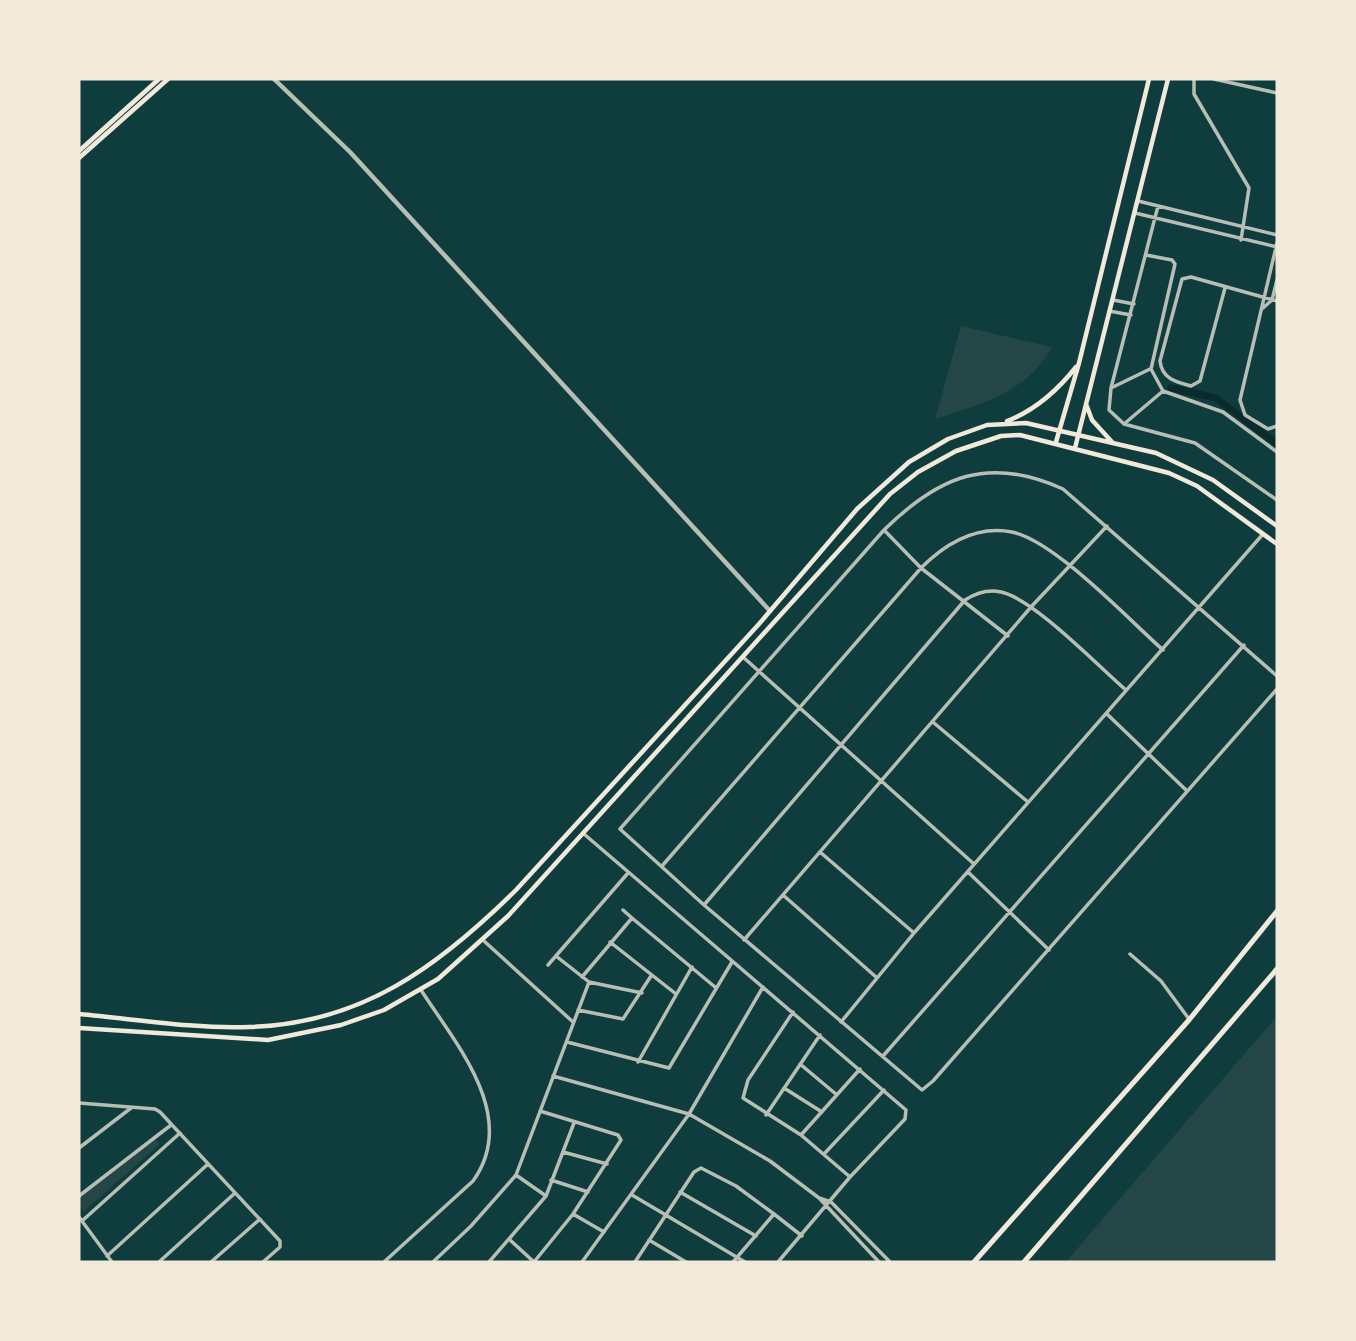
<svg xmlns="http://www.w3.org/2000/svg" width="1356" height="1341" font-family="Karla,sans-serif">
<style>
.green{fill:#244646}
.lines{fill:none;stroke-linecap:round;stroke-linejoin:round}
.canal{stroke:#0a2a2b;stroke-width:7}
.minor{stroke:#b8beb3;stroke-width:3.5}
.tertiary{stroke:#b8beb3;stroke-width:4.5}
.secondary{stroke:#f1e9da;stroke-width:4.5}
.trunk{stroke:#f1e9da;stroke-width:5}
</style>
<rect width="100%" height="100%" fill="#0f3d3e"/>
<path class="green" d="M961,326L1052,347C1028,392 981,404 935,419Z
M1277,1016V1262H1066L1087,1237Z
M155,1139L160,1144L84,1211L79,1205V1198Z"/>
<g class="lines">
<path class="canal" d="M1171,388L1216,398L1277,444"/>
<path class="minor" d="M1194,79V94L1249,188L1241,240
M1214,79L1277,93
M1138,201L1277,235
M1158,206L1111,388L1109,410L1124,424L1195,443L1277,500
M1135,213L1277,247
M1277,243L1240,400L1245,415L1268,429L1277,426
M1146,255L1172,260L1175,264L1151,369L1163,391
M1225,288L1200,381L1191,386C1176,382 1162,379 1160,361L1182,279L1191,277L1277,301
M1113,300L1134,304
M1263,308L1272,300L1277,280
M1109,311L1131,315
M1111,388L1150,369
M1124,424L1163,391L1223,412L1277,452
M884,530L921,568L1008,636
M743,657L974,864
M1277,676L1063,489C988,455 939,476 884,530L620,829L704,905L922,1090L933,1081L1277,689
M1107,714L1186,790
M934,723L1028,802
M584,834L906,1110L905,1119L850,1177L778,1262
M820,852L914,933
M662,866L921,568C945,544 976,525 1012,532C1055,541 1128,619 1163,650
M968,872L1049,950
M783,895L876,977
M704,905L965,600C976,593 988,589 1001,592C1034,599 1098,666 1126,690
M623,910L632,918
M744,940L1031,607L1107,526
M484,941L573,1022
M610,942L676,994
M1130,954L1161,981L1189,1019
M556,956L589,982L642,993
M548,965L628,873
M582,977L632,918L715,987
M578,1010L623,1019L651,976
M793,1012L748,1080L743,1098L801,1135L850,1177
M841,1022L914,933L1263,534
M567,1042L669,1068L732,962
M883,1056L1244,645
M638,1062L692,967
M800,1064L837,1095
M553,1076L689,1114L770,1161L819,1198L831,1202L890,1262
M784,1088L822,1112
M79,1103L155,1109L160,1112L280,1241V1247L263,1262
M766,1115L820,1035
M801,1135L860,1069
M79,1148L131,1108
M563,1152L607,1164
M824,1154L884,1090
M516,1175L546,1196
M551,1180L588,1192
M680,1192L756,1236
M632,1195L745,1262
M79,1196L171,1125
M820,1199L879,1262
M573,1214L604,1232
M774,1214L802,1236
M79,1217L112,1262
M82,1221L180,1133
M509,1239L534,1262
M649,1240L686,1262
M107,1256L208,1164
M159,1262L235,1193
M211,1262L260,1219
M384,1262L473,1181C520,1116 455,1043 421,990
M433,1262L471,1226L516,1175L589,982
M489,1262L546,1196L574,1123
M534,1262L573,1214L621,1140L618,1135L540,1111
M582,1262L689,1114L763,987
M635,1262L694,1172L701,1168L736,1186L774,1214L733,1262"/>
<path class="tertiary" d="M274,79L350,152L770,611"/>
<path class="secondary" d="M79,151L159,79
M79,158L168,79
M1086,404L1092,420L1112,442
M1007,421C1036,410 1057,391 1076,367
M1056,442L1079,363L1149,79
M1075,448L1168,79
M79,1014C135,1019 193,1029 249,1027C362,1024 439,966 516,890L759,624L857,509L909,462L948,439L987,425L1026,423L1156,453L1213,480L1277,526
M79,1028L268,1040L341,1025L384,1010L438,979L508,916L890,494L918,472L956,451L1001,436L1020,435L1169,473L1197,486L1277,544"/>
<path class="trunk" d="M974,1262L1189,1020L1277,911
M1024,1262L1277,969"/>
</g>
<rect width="1356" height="1341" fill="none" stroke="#f1e9da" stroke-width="161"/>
</svg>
